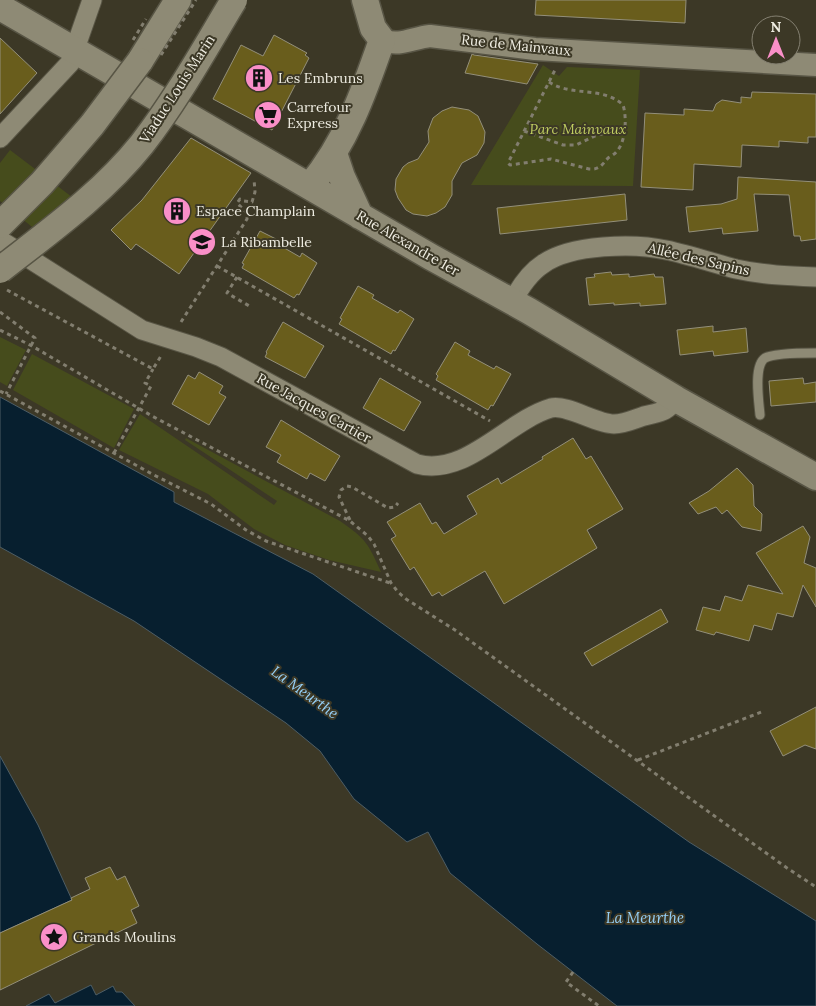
<svg xmlns="http://www.w3.org/2000/svg" width="816" height="1006" font-family="Lora,serif">
<style>
.green{fill:#464c1c}
.water{fill:#071f2f;stroke:#4d5d65}
.building{fill:#695d1c;stroke:#938f7a}
.lines{fill:none;stroke-linecap:round;stroke-linejoin:round}
.service-casing{stroke:#585545;stroke-width:11}
.minor-casing{stroke:#585545;stroke-width:21}
.tertiary-casing{stroke:#585545;stroke-width:25}
.secondary-casing{stroke:#585545;stroke-width:29}
.path{stroke:#827e6f;stroke-width:3;stroke-dasharray:4 4;stroke-linecap:butt}
.service{stroke:#8e8a75;stroke-width:9}
.minor{stroke:#8e8a75;stroke-width:19}
.tertiary{stroke:#8e8a75;stroke-width:22}
.secondary{stroke:#8e8a75;stroke-width:26}
.secondary-bridge-casing{stroke:#585545;stroke-width:29;stroke-linecap:butt}
.path-bridge{stroke:#827e6f;stroke-width:3;stroke-dasharray:4 4;stroke-linecap:butt}
.secondary-bridge{stroke:#8e8a75;stroke-width:26}
.labels{text-anchor:middle;dominant-baseline:central;stroke-width:4;stroke-linejoin:round;paint-order:stroke}
.street-label{font-size:14px;fill:#efede2;stroke:#3c3826}
.poi-label{font-size:14px;fill:#efede2;stroke:#3c3826;text-anchor:start}
.park-label{font-size:14px;font-style:italic;fill:#c1cf61;stroke:#3c3826}
.water-label{font-size:15px;font-style:italic;fill:#95cff6;stroke:#3c3826}
</style>
<rect width="100%" height="100%" fill="#3c3826"/>
<path class="green" d="M543,65L559,76L567,67L640,70L633,186L471,185Z
M10,150L72,197L42,235L0,201V163Z
M0,337L26,350L7,386L0,382Z
M32,354L134,409L114,448L13,390Z
M140,414L274,505L277,501L185,440L186,438L340,521C366,539 368,543 381,572L329,560L285,545L254,529L208,494L119,450Z"/>
<path class="water" d="M0,397L174,492V502L313,574L689,842L816,921V1006H617L537,944L450,873L428,832L407,842L354,799L320,751L286,723L134,621L0,547Z
M0,756L38,825L72,900L0,933Z
M91,985L96,995L113,986L116,992H122L135,1006H26L49,994L55,1003Z"/>
<path class="building" d="M536,0H686L685,23L535,15Z
M274,35L307,53L305,55L309,58L272,130L213,99L241,45L263,56Z
M0,38L37,73L0,114Z
M472,54L474,55L538,64L527,84L465,73Z
M752,92L816,94V137H808V143L779,141V147L742,145L741,167L694,164L693,190L641,187L645,113L684,115V109L713,111L716,104L722,100L741,103V97L751,98Z
M452,107L469,110L478,116L485,132L484,143L477,155L462,163L452,181V195L445,207L436,213L427,216L413,214L406,210L398,198L395,190L396,179L403,167L408,163L418,159L429,142L428,131L433,118L442,111Z
M191,138L251,173L179,274L136,244L131,250L111,230L142,200Z
M738,177L816,182V239L801,241L800,236H794L789,195L754,194L758,231L723,234L722,228L689,232L686,207L721,204L737,199Z
M625,194L627,220L500,234L497,208Z
M260,231L276,239L274,242L300,257L302,253L317,263L299,295L297,294L294,298L242,268L244,264L242,263Z
M611,272L612,275L629,274V277L654,274L655,277H663L666,304L640,306V303L614,305V303L589,305L586,278L595,277L594,274Z
M358,286L374,295L372,298L398,313L400,310L414,319L395,351L393,350L391,354L339,324L342,319L340,318Z
M283,322L324,346L305,378L265,357L267,353L266,352Z
M713,326V332L746,328L748,352L714,356L713,351L680,355L677,330Z
M455,342L470,351L468,355L494,369L496,366L511,374L493,406L491,405L488,410L436,380L438,376L436,374Z
M199,372L223,386L219,393L226,397L209,425L172,404L188,375L195,379Z
M380,378L421,402L404,431L363,408Z
M803,378L804,384L816,382V402L771,406L769,381Z
M281,420L340,456L325,481L310,473L307,479L277,462L281,455L266,447Z
M573,438L586,459L591,456L623,509L587,530L597,548L504,604L485,571L442,596L439,592L432,596L414,567L410,570L391,539L396,536L387,522L420,503L432,524L436,522L444,534L477,514L467,496L498,478L501,484L543,459L542,457Z
M737,468L753,485L754,506L762,514L761,531L742,527L727,510L722,514L716,507L698,514L689,503L709,491Z
M803,526L810,537L804,563L816,568V607L803,585L793,617L777,613L772,630L754,625L749,641L716,632L714,635L696,630L703,607L720,611L725,596L742,601L748,585L783,594L756,553Z
M661,609L668,622L592,666L584,653Z
M816,707V749L805,745L783,756L770,731Z
M110,867L117,880L125,876L139,906L131,910L137,923L0,990V933L72,900L71,898L90,889L85,878Z"/>
<g class="lines">
<defs>
<path id="service" d="M760,415C759,402 753,366 765,358C774,353 805,353 816,353"/>
<path id="minor" d="M0,138L70,63L92,0
M0,240L142,330L196,347L221,357L417,464C466,477 507,421 551,408C567,404 596,424 614,424C624,424 635,419 644,416C659,412 666,413 676,399
M512,302C520,287 529,273 543,264C571,244 635,243 666,250C690,255 713,263 736,269C763,275 789,276 816,277"/>
<path id="tertiary" d="M382,40C400,47 412,38 430,36L535,49L816,65"/>
<path id="secondary" d="M0,7L431,257L529,311L676,399L816,477
M140,61L178,0
M334,153L342,177L360,216
M310,186C346,143 364,92 382,40L373,28L365,0"/>
</defs>
<use href="#service" class="service-casing"/>
<use href="#minor" class="minor-casing"/>
<use href="#tertiary" class="tertiary-casing"/>
<use href="#secondary" class="secondary-casing"/>
<path class="path" d="M549,82C572,97 603,86 623,105C627,117 626,141 617,151C615,154 611,156 608,158C602,165 599,170 589,169L551,159L510,165L508,163L555,70
M524,131L563,145H576L595,136L612,131H624
M217,266L490,421
M237,277L227,293L251,307
M7,290L153,369L161,356
M0,312L35,338L6,394
M181,322L247,219V213L237,203L240,199L244,201L252,202L255,192L254,179
M0,330L32,346L152,416L350,521L368,536L374,544L391,583L398,592L406,599L455,630L787,868L816,887
M0,391L154,475L211,504L246,530L266,541L390,583
M114,453L151,386L145,383L153,369
M350,520L339,497L341,490L347,486L352,487L388,508L395,507L398,503
M638,760L764,711
M573,972L566,982L599,1006"/>
<use href="#service" class="service"/>
<use href="#minor" class="minor"/>
<use href="#tertiary" class="tertiary"/>
<use href="#secondary" class="secondary"/>
<defs>
<path id="secondary-bridge" d="M0,225L42,183L92,125L140,61
M0,270C50,231 102,194 142,144C177,99 205,48 234,0"/>
</defs>
<use href="#secondary-bridge" class="secondary-bridge-casing"/>
<path class="path-bridge" d="M133,40L146,19
M161,55L196,0"/>
<use href="#secondary-bridge" class="secondary-bridge"/>
</g>
<defs>
<symbol id="building-disc" viewBox="-11 -11 22 22"><circle r="9.5" fill="#fa8fc8" stroke="#3c3826"/><path d="M-4-6H4V6H1V3H-1V6H-4ZM-2.5-4.3h1.7v1.8h-1.7ZM.8-4.3h1.7v1.8H.8ZM-2.5-1h1.7V.8h-1.7ZM.8-1h1.7V.8H.8Z" fill="#111"/></symbol>
<symbol id="supermarket-disc" viewBox="-11 -11 22 22"><circle r="9.5" fill="#fa8fc8" stroke="#3c3826"/><path d="M-6-5.5h2.5l.6 2H6L4.5 2H-2.5L-4.4-4H-6ZM-1.5 3.2a1.3 1.3 0 1 0 .1 0ZM3 3.2a1.3 1.3 0 1 0 .1 0Z" fill="#111"/></symbol>
<symbol id="school-disc" viewBox="-11 -11 22 22"><circle r="9.5" fill="#fa8fc8" stroke="#3c3826"/><path d="M0-5L7-2L0 1L-7-2ZM-4 1L0 2.5L4 1V4Q0 6-4 4Z" fill="#111"/></symbol>
<symbol id="sight-disc" viewBox="-11 -11 22 22"><circle r="9.5" fill="#fa8fc8" stroke="#3c3826"/><path d="M0-6L1.8-2.2L6-1.7L2.9 1.2L3.7 5.4L0 3.3L-3.7 5.4L-2.9 1.2L-6-1.7L-1.8-2.2Z" fill="#111"/></symbol>
</defs>
<g fill-rule="evenodd">
<use href="#building-disc" x="243" y="62" width="32" height="32"/>
<use href="#supermarket-disc" x="252" y="99" width="32" height="32"/>
<use href="#building-disc" x="161" y="195" width="32" height="32"/>
<use href="#school-disc" x="186" y="226" width="32" height="32"/>
<use href="#sight-disc" x="38" y="921" width="32" height="32"/>
</g>
<g class="labels">
<g class="street-label">
<text transform="translate(516 45) rotate(6)">Rue de Mainvaux</text>
<text transform="translate(177 89) rotate(-57)">Viaduc Louis Marin</text>
<text transform="translate(408 243) rotate(30)">Rue Alexandre 1er</text>
<text transform="translate(699 259) rotate(13)">Allée des Sapins</text>
<text transform="translate(314 408) rotate(29)">Rue Jacques Cartier</text>
</g>
<g class="poi-label">
<text x="278" y="78">Les Embruns</text>
<text x="287" y="107">Carrefour<tspan x="287" dy="16">Express</tspan></text>
<text x="196" y="211">Espace Champlain</text>
<text x="221" y="242">La Ribambelle</text>
<text x="73" y="937">Grands Moulins</text>
</g>
<g class="park-label">
<text x="578" y="129">Parc Mainvaux</text>
</g>
<g class="water-label">
<text transform="translate(305 692) rotate(36)">La Meurthe</text>
<text x="645" y="917">La Meurthe</text>
</g>
</g>
<g transform="translate(776 40)"><circle r="24" fill="#3c3826" stroke="#848071"/>
<path d="M0-4L9 19L0 12L-9 19Z" fill="#fa8fc8"/>
<text y="-8" font-size="14" font-weight="bold" text-anchor="middle" fill="#efede2">N</text>
</g>
</svg>
